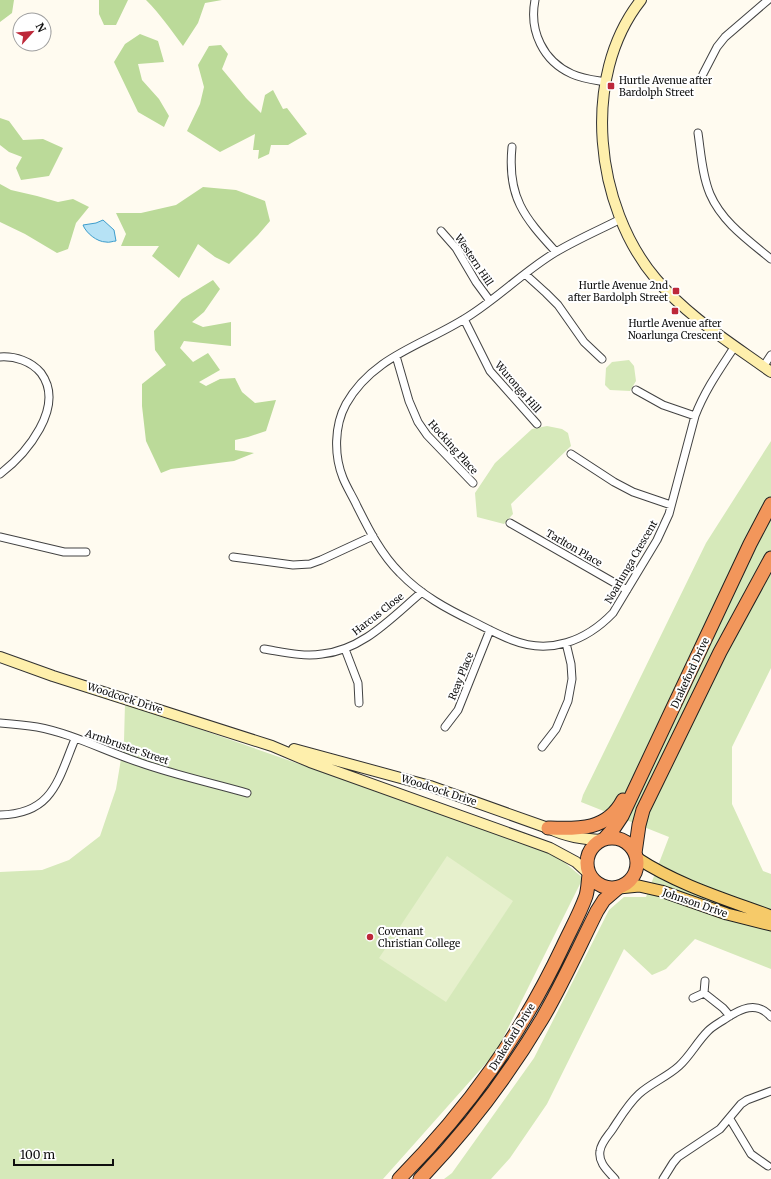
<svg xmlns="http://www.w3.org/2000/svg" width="771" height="1179" font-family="Merriweather,serif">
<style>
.green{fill:#d6e9ba}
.forest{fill:#bbda99}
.pitch{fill:#e6f0cc}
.water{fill:#b6e2f5;stroke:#3d9dcc}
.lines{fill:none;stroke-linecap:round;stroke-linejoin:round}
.street-casing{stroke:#424242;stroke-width:9}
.secondary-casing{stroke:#313131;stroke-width:12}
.primary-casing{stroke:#202020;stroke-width:13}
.highway-casing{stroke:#202020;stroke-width:15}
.street{stroke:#fff;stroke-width:7}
.secondary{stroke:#feefac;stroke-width:10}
.primary{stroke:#f6ca69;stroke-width:11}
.highway{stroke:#f2965b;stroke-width:13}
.poi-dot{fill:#bd2839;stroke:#fff;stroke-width:1.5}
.labels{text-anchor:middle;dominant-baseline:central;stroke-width:4;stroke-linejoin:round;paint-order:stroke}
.poi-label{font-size:10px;fill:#0f0f0f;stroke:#fff;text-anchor:start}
.street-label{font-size:10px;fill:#0f0f0f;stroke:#fff}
</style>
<rect width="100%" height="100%" fill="#fffbf0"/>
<path class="green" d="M629,360L634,366L636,381L630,391L610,390L605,385L606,368L612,362Z
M547,426L562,429L568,433L571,446L511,504L513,514L504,524L477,517L475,493L495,463L532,429Z
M771,441V668L732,747V804L763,871L771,874V969L695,939L666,969L652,975L624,949L547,1104L523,1139L510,1158L491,1179H444L452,1173L534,1058L609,910L624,897H646L669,837L581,802L583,795L706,543Z
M125,703L522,842L557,856L583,878L496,1052L383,1179H0V872L42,870L69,860L100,836L116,789L124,741Z"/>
<path class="forest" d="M0,0H14L12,13L0,22Z
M99,0H128L116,25H104L99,14Z
M146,0H222L205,3L198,23L183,46C171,30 160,14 146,0Z
M140,34L158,41L164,62L138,64L142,80L159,99L169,116L164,127L138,112L114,62L125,44Z
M221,45L228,54L222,69L246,98L261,113L265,95L273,90L283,109L287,108L307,134L288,145H271L269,154L258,159L259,150H253L255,134L220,152L187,131L200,104L204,87L198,65L209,46Z
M0,118L9,121L23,140L43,139L63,148L49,176L21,180L16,168L22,157L9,152L0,145Z
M0,184L11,190L37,196L58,202L73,199L89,207L76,223L68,249L57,253L25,234L0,222Z
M203,187L236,190L265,201L270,221L258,235L229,264L215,257L198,244L179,278L152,256L159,246H121L126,234L116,213H141L176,205Z
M213,280L220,289L204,312L192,322L203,327L231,322V346L184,341L180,348L193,362L208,353L220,370L199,382L206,386L220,379L235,378L242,392L255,403L276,400L266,431L248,437L235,440V450L254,453L234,461L171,469L161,473L146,441L142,406V384L166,365L155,350L154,331L182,299Z"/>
<path class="pitch" d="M447,856L513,901L446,1002L379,958Z"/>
<path class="water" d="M103,220L114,230L116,241C113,241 109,243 106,242C97,242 86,233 83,225L96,223Z"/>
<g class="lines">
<defs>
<path id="street" d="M535,0C529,31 543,61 572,74C583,79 594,80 606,82
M703,74L717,47L725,37L768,0
M698,133C701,153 702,175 710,194C722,222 748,240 771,259
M512,147C507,197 524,217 556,252
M621,219C599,230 576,240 556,252C526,270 501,295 472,314C428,344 374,354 346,404C334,426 334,456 343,478C347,488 353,497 357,506C369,530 381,554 400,573C421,595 447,609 474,622C486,628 499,635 512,640C550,655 586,641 613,613L657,540L669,514L695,416C705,390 720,369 735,346
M441,231L456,248L476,282L490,301
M525,274L546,293L558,305L584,342L602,359
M464,319L490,371L537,424
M396,356L409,401L418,422L427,435L473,483
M0,357C15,356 31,361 41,373C66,407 26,454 0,474
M763,367L771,355
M636,390L663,405L695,416
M571,454L614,482L633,492L671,505
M510,523L627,590
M0,537L64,552H86
M233,557L293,565L310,564L321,560L373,536
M264,649C283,652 303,657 322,654C363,650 392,617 422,592
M345,649L358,683L359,703
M0,723C12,724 24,725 37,727C71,733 107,752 141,763C175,775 212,783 247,793
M445,727L458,710L490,630
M542,747L556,729L568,701L572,679L571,664L566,643
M0,815C53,814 58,780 75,739
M704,993L723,1008L730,1016
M693,998L704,993L705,981
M730,1119L751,1154L768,1166
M615,1179C608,1171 598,1163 600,1151C601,1143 607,1137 612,1130C620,1118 628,1104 639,1094C651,1083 667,1077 679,1066C690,1056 697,1042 708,1031C713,1026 719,1023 725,1019C740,1009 757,1000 771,1017
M663,1179L673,1163L678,1157L720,1129L741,1104L747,1100L771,1091"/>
<path id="secondary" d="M641,0C580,77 595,207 656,279C688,317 731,343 771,372
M0,657L53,676L272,746L310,762L550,848L576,862L588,873
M294,749L430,786L548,828C566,837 582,839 603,840"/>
<path id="primary" d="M637,858C678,885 725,899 771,916
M619,888L639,886L661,891L727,914L771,925"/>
<path id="highway" d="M548,828C577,829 607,831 623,800
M587 863a25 25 0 1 1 50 0a25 25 0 1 1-50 0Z
M604,839L614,828L622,816L750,544L771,504
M635,853L639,825L643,810L720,652L771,558
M399,1179C468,1109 521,1035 563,946C571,929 580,913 586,896C588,889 588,882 589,875
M420,1179C467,1130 507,1078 542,1019C562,985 579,947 597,911L604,900L618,888"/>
</defs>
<use href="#street" class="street-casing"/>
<use href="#secondary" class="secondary-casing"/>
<use href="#primary" class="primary-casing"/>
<use href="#highway" class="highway-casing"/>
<use href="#street" class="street"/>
<use href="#secondary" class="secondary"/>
<use href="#primary" class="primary"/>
<use href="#highway" class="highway"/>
</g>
<g class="poi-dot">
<rect x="607" y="82" width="8" height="8" rx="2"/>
<rect x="672" y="287" width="8" height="8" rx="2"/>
<rect x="671" y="307" width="8" height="8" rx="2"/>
<circle cx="370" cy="937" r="4"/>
</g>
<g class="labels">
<g class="poi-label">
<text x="619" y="80">Hurtle Avenue after<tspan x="619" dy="12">Bardolph Street</tspan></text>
<text x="668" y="285" text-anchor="end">Hurtle Avenue 2nd<tspan x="668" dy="12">after Bardolph Street</tspan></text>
<text x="675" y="323" text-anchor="middle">Hurtle Avenue after<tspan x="675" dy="12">Noarlunga Crescent</tspan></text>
<text x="378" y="931">Covenant<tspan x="378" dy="12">Christian College</tspan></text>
</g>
<g class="street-label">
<text transform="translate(474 260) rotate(56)">Western Hill</text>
<text transform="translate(518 387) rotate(49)">Wuronga Hill</text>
<text transform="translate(453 447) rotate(48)">Hocking Place</text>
<text transform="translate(574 548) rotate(30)">Tarlton Place</text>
<text transform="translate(631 562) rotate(-60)">Noarlunga Crescent</text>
<text transform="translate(378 614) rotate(-38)">Harcus Close</text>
<text transform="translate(690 673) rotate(-65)">Drakeford Drive</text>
<text transform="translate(461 676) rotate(-68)">Reay Place</text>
<text transform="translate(125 698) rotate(18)">Woodcock Drive</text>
<text transform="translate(127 747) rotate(19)">Armbruster Street</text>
<text transform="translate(439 790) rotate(18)">Woodcock Drive</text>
<text transform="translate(695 903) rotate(19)">Johnson Drive</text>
<text transform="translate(512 1037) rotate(-58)">Drakeford Drive</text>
</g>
</g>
<g transform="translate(32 32) rotate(63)"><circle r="19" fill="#ffffff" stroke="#9f9f9f"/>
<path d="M0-3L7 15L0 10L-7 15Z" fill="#bd2839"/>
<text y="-6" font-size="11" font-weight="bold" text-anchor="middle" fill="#0f0f0f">N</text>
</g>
<path d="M14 1159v6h99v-6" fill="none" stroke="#0f0f0f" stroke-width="2"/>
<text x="20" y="1159" font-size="12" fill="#0f0f0f" stroke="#ffffff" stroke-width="3" paint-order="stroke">100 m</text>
</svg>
